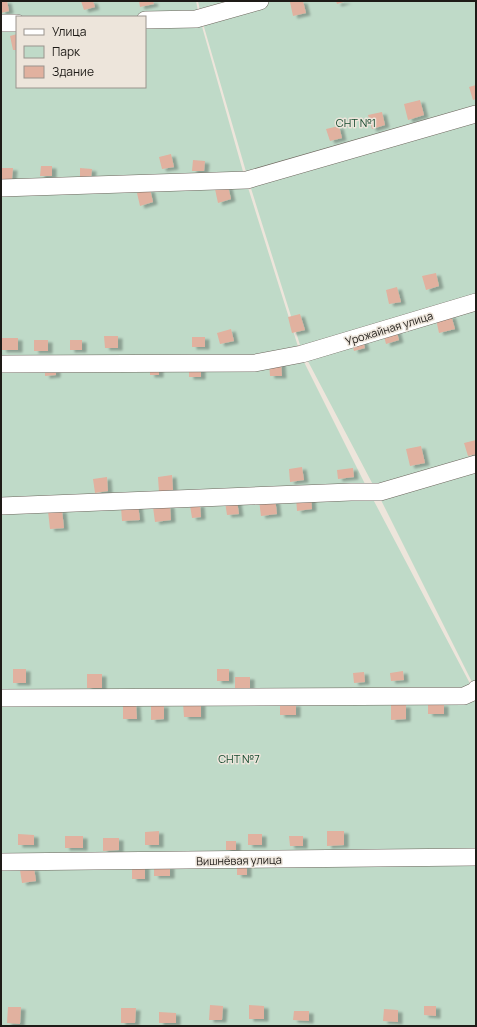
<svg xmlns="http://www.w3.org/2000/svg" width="477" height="1027" font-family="Manrope,sans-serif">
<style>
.green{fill:#bfdac8;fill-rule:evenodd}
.building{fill:#e1b19f;filter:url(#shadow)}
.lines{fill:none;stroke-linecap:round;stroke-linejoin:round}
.street-casing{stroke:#6c655c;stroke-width:18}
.street{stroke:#fff;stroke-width:17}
.labels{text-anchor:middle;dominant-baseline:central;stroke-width:3;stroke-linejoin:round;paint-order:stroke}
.park-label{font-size:11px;fill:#13482d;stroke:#ede5db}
.street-label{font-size:11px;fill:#1e1b17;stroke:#ede5db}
</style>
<defs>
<filter id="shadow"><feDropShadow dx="4.5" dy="2.5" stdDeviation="1" flood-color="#0004"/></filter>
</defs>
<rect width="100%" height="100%" fill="#ede5db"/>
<path class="green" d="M1,1H196L199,16L244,175L301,356L365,484L476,695V1026H1ZM17,17H145V87H17Z
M198,1H476V690L380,498L301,348L249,182L202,20Z"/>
<path class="building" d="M1,1H7L9,11L1,13Z
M81,1H93L95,7L84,10Z
M139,1H153L154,4L140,7Z
M294,1H303L306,13L293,16L290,2Z
M336,1H347L337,4Z
M17,34V50H13L10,36Z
M476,85V99L473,100L469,87Z
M420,100L424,115L408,120L404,104Z
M382,112L385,125L372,129L368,115Z
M339,126L342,138L330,141L326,129Z
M171,154L174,167L162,169L159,157Z
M193,160L205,161L204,171H192Z
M41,166H52V176H40Z
M1,168H13L12,179H1Z
M80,168L92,169L91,178L80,177Z
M228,186L231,199L218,203L215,189Z
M150,189L153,202L140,206L137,193Z
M436,273L439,286L426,290L422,276Z
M397,287L401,302L389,304L386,290Z
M300,314L305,330L292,333L288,317Z
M451,315L455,329L439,333L436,319Z
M231,329L234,341L220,344L217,333Z
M396,329L399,340L386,344L383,332Z
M104,336H118V348H105Z
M192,337H205V347H192Z
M362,337L365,348L354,351L351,340Z
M1,338H18V350H2Z
M34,340H48V351H34Z
M70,340H82V350H70Z
M269,362H281L282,376H270Z
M189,363H201V377H189Z
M45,366H56V375L45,376Z
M150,366H159V375H150Z
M476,440V454L468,456L464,443Z
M421,446L425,463L410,466L406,449Z
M302,467L304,480L290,482L289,469Z
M353,468L354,477L338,479L337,470Z
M172,475L173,490L159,492L158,477Z
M107,477L108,491L95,493L93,479Z
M311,496L312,509L297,511L296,497Z
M275,498L277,514L261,516L259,500Z
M237,501L239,514L227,515L225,502Z
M200,504L201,517L192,518L190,505Z
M138,505L140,520L122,521L121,507Z
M170,505L171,520L155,522L153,507Z
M62,510L64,528L50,529L48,511Z
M13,669H26V683H13Z
M217,669H229V681H217Z
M403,671L404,680L391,681L390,673Z
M364,672L365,682L354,683L353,673Z
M87,674H102V688H87Z
M235,677H250V690H235Z
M183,703H201V717H184Z
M123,704H136L137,719H123Z
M280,704H296V715H280Z
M428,704H444V714H428Z
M151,705H164V719L151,720Z
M391,705H406V719L391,720Z
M159,831V845H145V832Z
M327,831H344V845L327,846Z
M18,834L34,835V845H18Z
M248,834H262V845H248Z
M65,836H83V848H65Z
M289,836H303V846H290Z
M103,838H119V850L103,851Z
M226,841H236V850H226Z
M237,865H247V875H237Z
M132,866H145V879H132Z
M154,866H170V876H154Z
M34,868L36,881L22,883L20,870Z
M210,1005L223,1006L222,1020H209Z
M249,1005L264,1006V1019H249Z
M424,1006H436V1016L424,1015Z
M8,1007H21L20,1024L7,1023Z
M121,1008H136L135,1023H121Z
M384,1009L398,1010V1022L383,1021Z
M294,1011H309V1021L293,1020Z
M159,1012L176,1013V1023H159Z"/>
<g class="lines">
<defs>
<path id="street" d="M145,20L196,19L260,1
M1,23H17
M1,188L247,180L476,114
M1,364L255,363L302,354L476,302
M1,506L351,492H380L476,464
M1,698L464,696L475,691L476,689
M1,862L476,857"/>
</defs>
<use href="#street" class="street-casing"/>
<use href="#street" class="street"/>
</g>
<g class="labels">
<g class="park-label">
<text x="356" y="122">СНТ №1</text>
<text x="239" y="758">СНТ №7</text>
</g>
<g class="street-label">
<text transform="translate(389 328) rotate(-17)">Урожайная улица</text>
<text transform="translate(239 860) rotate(-1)">Вишнёвая улица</text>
</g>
</g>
<rect width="477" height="1027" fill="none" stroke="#1e1b17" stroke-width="4"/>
<rect x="16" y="16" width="130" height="72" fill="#ede5db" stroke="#9a948d"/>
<rect x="24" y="29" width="20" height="6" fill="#ffffff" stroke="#9a948d"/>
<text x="52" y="36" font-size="12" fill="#1e1b17">Улица</text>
<rect x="24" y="46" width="20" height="12" fill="#bfdac8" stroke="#9a948d"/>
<text x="52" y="56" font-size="12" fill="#1e1b17">Парк</text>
<rect x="24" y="66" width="20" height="12" fill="#e1b19f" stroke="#9a948d"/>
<text x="52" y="76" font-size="12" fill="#1e1b17">Здание</text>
</svg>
